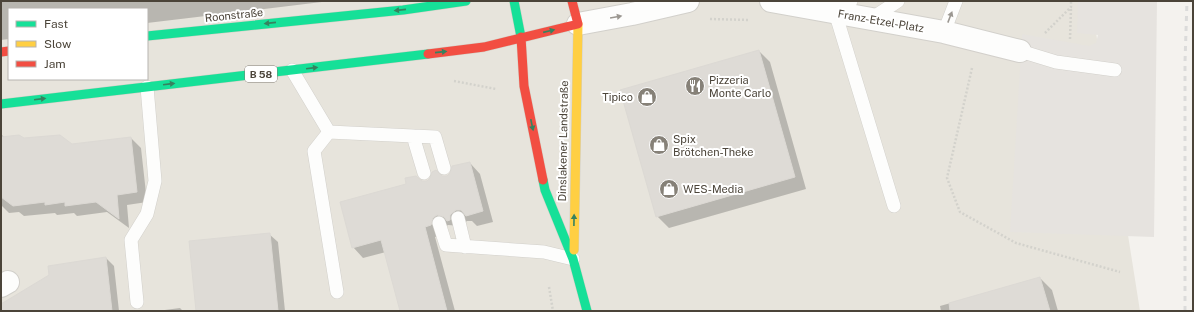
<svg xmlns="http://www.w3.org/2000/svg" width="1194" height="312" font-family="'Public Sans',sans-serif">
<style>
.residential{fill:#e7e4dc;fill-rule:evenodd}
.parking{fill:#e6e3df}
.shadow{fill:#0003}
.building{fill:#dedbd6;stroke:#dcd9d4}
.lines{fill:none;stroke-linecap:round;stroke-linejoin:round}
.lane-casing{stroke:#d2d0cb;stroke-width:14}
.street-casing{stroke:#d2d0cb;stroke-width:24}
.fast-casing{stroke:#d3cfc5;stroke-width:10}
.slow-casing{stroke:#d3cfc5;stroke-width:10}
.jam-casing{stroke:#d3cfc5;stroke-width:10}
.path{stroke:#d3d2cc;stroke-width:2.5;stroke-dasharray:2 2;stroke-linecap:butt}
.lane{stroke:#fdfdfc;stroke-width:13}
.street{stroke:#fdfdfc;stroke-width:22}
.fast{stroke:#16e098;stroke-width:9}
.slow{stroke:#ffcf43;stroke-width:9}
.jam{stroke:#f24e42;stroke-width:9}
.rail{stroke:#dbdbda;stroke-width:3;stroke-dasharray:5 5;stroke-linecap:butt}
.oneway{fill:#36825f}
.oneway2{fill:#9b9791}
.labels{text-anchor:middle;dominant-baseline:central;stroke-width:4;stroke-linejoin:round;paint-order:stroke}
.shield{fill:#fff;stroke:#817c74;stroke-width:1}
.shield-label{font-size:10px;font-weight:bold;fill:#4b4439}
.street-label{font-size:11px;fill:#4b4439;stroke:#fff}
.poi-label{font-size:11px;fill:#4b4439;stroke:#fff;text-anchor:start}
</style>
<rect width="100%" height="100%" fill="#f4f2ee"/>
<path class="residential" d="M1,1H1091L1140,311H1ZM9,9H147V79H9Z"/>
<path class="parking" d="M1078,1H1157L1154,237L1010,232L1022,34L1089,46L1096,43L1098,35L1077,33Z"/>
<path class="shadow" d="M1,1H330L147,23V9H9V39L1,40Z
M759,51L770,62L806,189L669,228L657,216Z
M1,134L4,137L72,145L131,138L141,148L147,202L127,205L129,228L107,212L77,216L74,213L57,215L55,213L24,216L19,212L9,213L1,205Z
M470,163L480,174L493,222L477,226L472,221H467L461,226L448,225L443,229L442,235L435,237L455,311H401L386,252L363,258L353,247L421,182L447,177Z
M269,234L278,242L285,311H197Z
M106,258L114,266L119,311H1V305Z
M1040,278L1052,290L1058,311H941L940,306Z
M180,308L183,311H157Z"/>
<path class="building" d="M759,50L795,177L656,217L620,90Z
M19,135L24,138L60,135L72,144L131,137L137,192L117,195L119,219L96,202L65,206V202L45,205V202L13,206L1,197V137Z
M470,162L483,211L466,216L461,210H456L450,215V220L447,221L444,217L437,215L433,218L431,225L425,227L447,311H400L381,240L352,248L340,202L406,184L405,178L416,176L422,181H427L430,178L432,172L436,170L442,176H447L450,173L452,166Z
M270,233L278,311H196L189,241Z
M106,257L112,311H1V304L49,275L48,266Z
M1040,277L1050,311H950L949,303Z"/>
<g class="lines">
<defs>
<path id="lane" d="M851,1L835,12L894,206
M871,19L898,1
M944,32L956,1
M1020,51L1056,62L1115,70
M292,70L329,132L413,136L424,173
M329,132L314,151L337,292
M413,136L435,137L444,168
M458,218L465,247
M439,223L446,245L544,252L573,259
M137,302L131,240L147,214L155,181L147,87"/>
<path id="street" d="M771,1L944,32L1020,51
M578,24L632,14L688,1
M1,286L8,282"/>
<path id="fast" d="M514,1L521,37
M147,36L403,10L466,1
M1,104L428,54
M543,180L545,190L573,259L587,311"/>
<path id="slow" d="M574,250L578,24"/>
<path id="jam" d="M521,37L524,86L543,180
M1,52L9,51
M428,54L484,47L578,24L572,1"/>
</defs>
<use href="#lane" class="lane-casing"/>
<use href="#street" class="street-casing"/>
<use href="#fast" class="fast-casing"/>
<use href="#slow" class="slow-casing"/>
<use href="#jam" class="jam-casing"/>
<path class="path" d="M710,19L749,20
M1045,33L1071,7V1
M1070,39L1071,8
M972,68L947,178L960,212L1016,243L1120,272
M454,81L496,89
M549,287L553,311"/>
<use href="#lane" class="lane"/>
<use href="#street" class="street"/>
<use href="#fast" class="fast"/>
<use href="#slow" class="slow"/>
<use href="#jam" class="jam"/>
<path class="rail" d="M1185,311V62L1187,1"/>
</g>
<defs><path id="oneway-solid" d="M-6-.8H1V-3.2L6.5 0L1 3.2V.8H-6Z"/></defs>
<g class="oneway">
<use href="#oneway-solid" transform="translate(400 10) rotate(174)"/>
<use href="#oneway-solid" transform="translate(270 23) rotate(174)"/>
<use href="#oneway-solid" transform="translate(549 31) rotate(-13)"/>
<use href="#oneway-solid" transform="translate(441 52) rotate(-6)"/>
<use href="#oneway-solid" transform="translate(312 68) rotate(-7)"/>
<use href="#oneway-solid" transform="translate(169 84) rotate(-7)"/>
<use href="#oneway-solid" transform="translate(40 99) rotate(-7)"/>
<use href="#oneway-solid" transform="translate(532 125) rotate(78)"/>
<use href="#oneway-solid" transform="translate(574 220) rotate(-89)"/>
</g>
<g class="oneway2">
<use href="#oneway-solid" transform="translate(616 17) rotate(-10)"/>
<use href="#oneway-solid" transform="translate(950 17) rotate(-69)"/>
</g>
<defs>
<symbol id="restaurant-disc" viewBox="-11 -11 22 22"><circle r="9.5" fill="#868178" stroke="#fff"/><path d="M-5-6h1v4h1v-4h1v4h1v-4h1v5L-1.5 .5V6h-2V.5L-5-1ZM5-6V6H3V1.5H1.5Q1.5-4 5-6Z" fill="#fff"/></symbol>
<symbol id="shop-disc" viewBox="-11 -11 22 22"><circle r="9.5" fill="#868178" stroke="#fff"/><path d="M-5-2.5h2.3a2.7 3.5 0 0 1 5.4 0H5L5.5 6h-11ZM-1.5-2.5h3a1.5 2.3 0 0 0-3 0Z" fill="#fff"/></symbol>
</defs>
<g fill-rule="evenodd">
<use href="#restaurant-disc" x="684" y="75" width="22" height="22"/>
<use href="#shop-disc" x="636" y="86" width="22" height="22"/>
<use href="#shop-disc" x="648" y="134" width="22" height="22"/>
<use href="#shop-disc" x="658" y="178" width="22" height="22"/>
</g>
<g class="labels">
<rect class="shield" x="245" y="66" width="32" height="16" rx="3"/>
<g class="shield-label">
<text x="261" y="74">B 58</text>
</g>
<g class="street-label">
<text transform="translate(234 15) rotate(-6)">Roonstraße</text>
<text transform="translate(881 21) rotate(10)">Franz-Etzel-Platz</text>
<text transform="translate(563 141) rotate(-89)">Dinslakener Landstraße</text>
</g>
<g class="poi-label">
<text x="709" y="80">Pizzeria<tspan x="709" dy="13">Monte Carlo</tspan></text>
<text x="633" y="97" text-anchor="end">Tipico</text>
<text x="673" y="139">Spix<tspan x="673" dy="13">Brötchen-Theke</tspan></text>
<text x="683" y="189">WES-Media</text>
</g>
</g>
<rect width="1194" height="312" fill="none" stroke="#4b4439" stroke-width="4"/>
<rect x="8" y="8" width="140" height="72" fill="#ffffff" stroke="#b7b4b0"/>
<rect x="16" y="21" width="20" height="6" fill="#16e098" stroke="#b7b4b0"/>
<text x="44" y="28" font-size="12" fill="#4b4439">Fast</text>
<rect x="16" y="41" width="20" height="6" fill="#ffcf43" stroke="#b7b4b0"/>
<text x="44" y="48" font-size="12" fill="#4b4439">Slow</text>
<rect x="16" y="61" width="20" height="6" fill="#f24e42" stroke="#b7b4b0"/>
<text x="44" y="68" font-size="12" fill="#4b4439">Jam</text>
</svg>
